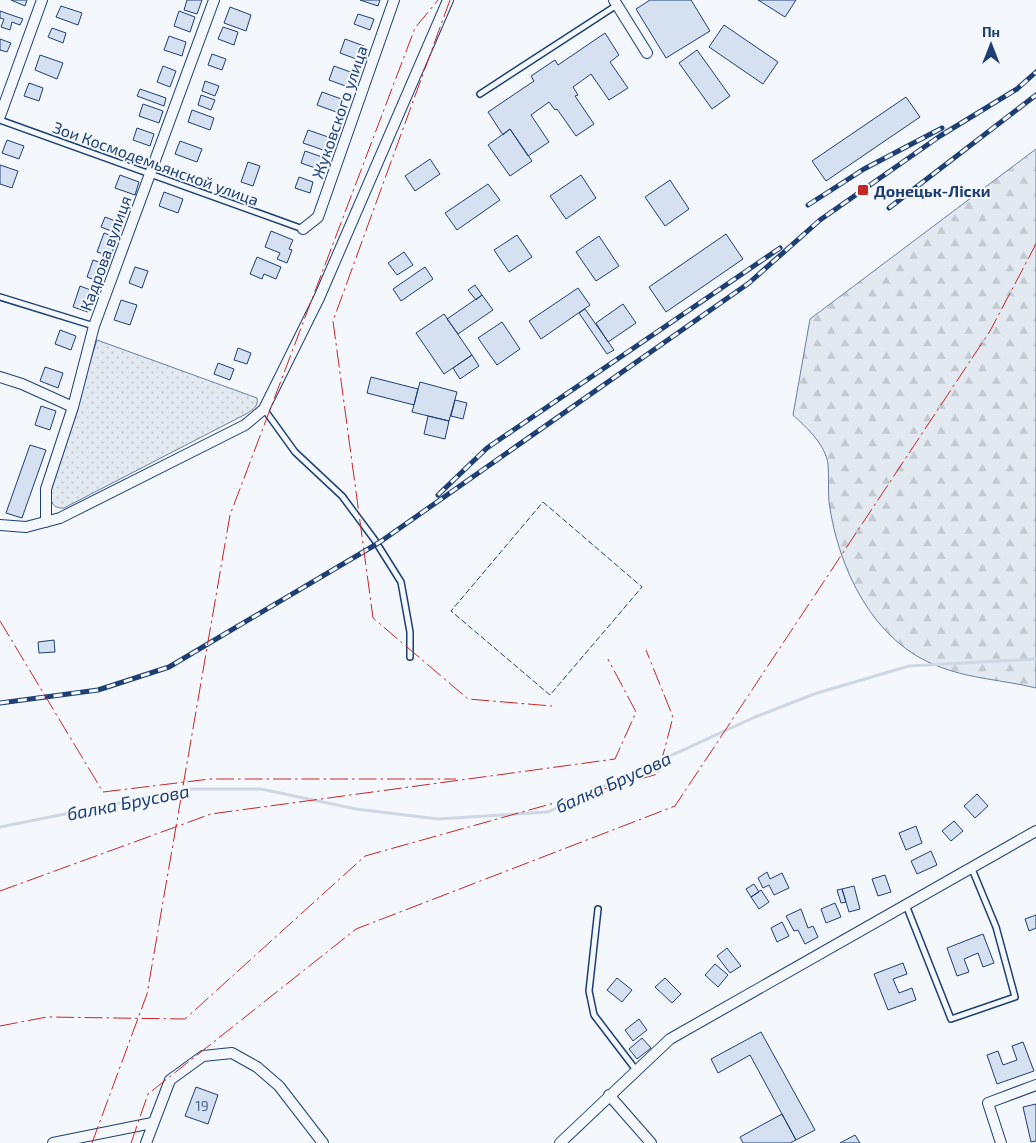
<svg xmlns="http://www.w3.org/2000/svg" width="1036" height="1143" font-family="'Exo 2',sans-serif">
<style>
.grass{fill:url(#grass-dots);stroke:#687fa3}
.forest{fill:url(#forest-firs);stroke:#687fa3}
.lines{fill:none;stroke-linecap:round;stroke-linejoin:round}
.stream{stroke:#cfd7e4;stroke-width:3}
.building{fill:#d5e0f0;stroke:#1d3f73}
.lane-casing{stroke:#1d3f73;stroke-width:8}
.street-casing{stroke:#1d3f73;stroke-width:12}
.lane{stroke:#f4f7fb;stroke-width:5}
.street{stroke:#f4f7fb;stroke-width:10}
.rail-casing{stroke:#1d3f73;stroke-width:5}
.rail{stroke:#f4f7fb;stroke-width:3;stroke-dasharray:9;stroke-linecap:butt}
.fence{stroke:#1d3f73;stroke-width:1;stroke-dasharray:6 2.5;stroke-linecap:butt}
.power{stroke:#c62828;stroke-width:1;stroke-dasharray:18 4 2.5 4;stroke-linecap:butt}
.poi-dot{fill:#c62828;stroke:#f4f7fb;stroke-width:2}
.labels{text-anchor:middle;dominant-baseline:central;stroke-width:4;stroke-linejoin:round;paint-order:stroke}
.number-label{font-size:14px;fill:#4b6792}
.street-label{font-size:16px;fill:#1d3f73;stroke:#f4f7fb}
.poi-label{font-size:16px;font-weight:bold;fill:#1d3f73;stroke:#f4f7fb;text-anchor:start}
.water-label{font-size:18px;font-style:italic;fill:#1d3f73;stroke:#f4f7fb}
</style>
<defs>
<pattern id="grass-dots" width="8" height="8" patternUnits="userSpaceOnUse" patternTransform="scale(1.25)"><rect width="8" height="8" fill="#e3e9f0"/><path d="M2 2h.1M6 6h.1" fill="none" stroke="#c2c9d1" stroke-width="1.8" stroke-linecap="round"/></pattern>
<pattern id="forest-firs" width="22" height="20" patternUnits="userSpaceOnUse" patternTransform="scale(1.25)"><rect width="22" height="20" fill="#e3e9f0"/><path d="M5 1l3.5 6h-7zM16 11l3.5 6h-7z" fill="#c2c9d1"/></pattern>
</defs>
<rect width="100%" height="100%" fill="#f4f7fb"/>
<path class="grass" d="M97,340L257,398C259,407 251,411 244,415L64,508C50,509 50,498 50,487Z"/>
<path class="forest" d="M1036,149V688C1004,680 971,679 940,667C873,643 838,568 829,502C828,489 829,477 828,464C825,444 807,428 793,415L810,319Z"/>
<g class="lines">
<path class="stream" d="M0,827L189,789H261L356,809L438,819L548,812L755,717L814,694L909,666L1036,659"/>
</g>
<path class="building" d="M11,0H27L25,6Z
M187,0H202L197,14L184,10Z
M360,0H380L378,6Z
M650,0H691L710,31L666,58L636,9Z
M758,0H796L785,17Z
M61,6L82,13L78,25L56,17Z
M230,7L251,15L246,31L224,23Z
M0,11L23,19L20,25L12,22L10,30L1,27L4,19L0,18Z
M179,11L195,17L190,32L174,26Z
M358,14L374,19L370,30L354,24Z
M724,25L778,62L763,84L709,47Z
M223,27L238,32L234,45L218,39Z
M52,28L66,33L63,43L48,37Z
M605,33L619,55L610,62L628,88L609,100L591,74L573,87L578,95L575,96L594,124L576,136L557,109L555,110L549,102L531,115L549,142L528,156L510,129L503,135L488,112L534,81L531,76L555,60L558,65Z
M169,36L186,42L182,56L164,50Z
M0,39L11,43L7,52L0,50Z
M345,39L364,46L359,60L340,53Z
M697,50L730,96L712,109L679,63Z
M212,54L226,59L222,70L208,65Z
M40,55L63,63L57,79L35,70Z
M163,66L176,71L170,87L157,82Z
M334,66L356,74L351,88L329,80Z
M205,81L219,86L215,96L202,91Z
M29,83L43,88L39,101L24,96Z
M140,89L166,98L164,106L137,96Z
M322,92L344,100L339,113L317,105Z
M201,95L215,100L211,110L198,105Z
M906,97L920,117L826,181L812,161Z
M143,104L163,111L159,123L139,116Z
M192,110L214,118L210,130L188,122Z
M137,128L154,134L150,146L133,140Z
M510,129L532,161L510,176L488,145Z
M308,130L331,138L326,151L303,143Z
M7,140L24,146L19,159L2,153Z
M180,141L202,149L197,162L175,154Z
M305,151L325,158L321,170L301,163Z
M430,159L440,174L415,191L405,176Z
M248,162L260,166L253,186L241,182Z
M0,165L18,171L12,188L0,184Z
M120,175L139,182L135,195L115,188Z
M581,175L596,198L566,219L550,196Z
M299,177L313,182L310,193L295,188Z
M670,180L689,209L665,226L645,197Z
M488,184L500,200L457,230L445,213Z
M164,192L183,199L178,213L159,206Z
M105,217L123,224L119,234L101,227Z
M271,231L293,240L289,249L292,250L287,263L277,259L280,253L265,247Z
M104,233L117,238L111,256L97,252Z
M726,234L743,259L666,312L649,287Z
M517,235L532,257L509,272L494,250Z
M599,236L619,266L596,281L576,252Z
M404,252L413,265L397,275L388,263Z
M257,257L281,267L276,279L264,274L262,279L250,274Z
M93,260L107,265L100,282L87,277Z
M135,267L148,271L142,288L129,283Z
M425,267L433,279L401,301L393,289Z
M475,285L482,295L476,300L468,290Z
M80,286L96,292L88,312L73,307Z
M578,288L590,305L541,339L529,321Z
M482,295L493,310L458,334L447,319Z
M121,300L137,305L130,325L114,320Z
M623,304L636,323L608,342L596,323Z
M585,309L614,350L607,354L579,313Z
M444,314L472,355L444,374L416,333Z
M502,322L520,349L497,365L478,338Z
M60,330L76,336L71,350L55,344Z
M238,348L251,353L247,364L234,360Z
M472,355L479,366L460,379L453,368Z
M218,363L234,369L230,380L214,374Z
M45,367L63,373L58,388L40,381Z
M371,377L418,389L414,405L367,393Z
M420,382L457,392L449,421L412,412Z
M455,400L467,403L463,419L451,416Z
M41,406L56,411L50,430L35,425Z
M428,416L449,421L445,439L424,434Z
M30,445L46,450L22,518L6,513Z
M54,640L55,652L39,653L38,642Z
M977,794L988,806L975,818L964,806Z
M954,821L963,831L951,841L942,831Z
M916,826L922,843L906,850L899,833Z
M931,851L937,865L917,874L911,861Z
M767,872L770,879L782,873L789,888L774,895L769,885L763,888L758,878Z
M885,875L891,892L878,896L872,879Z
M754,884L759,892L751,897L746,889Z
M854,886L860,909L849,912L842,889Z
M842,889L846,902L841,903L837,890Z
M761,890L769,902L759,909L751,897Z
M835,903L841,917L826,923L821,909Z
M801,909L808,928L813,926L818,937L805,944L798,930L794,931L786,916Z
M1036,915V928L1029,931L1025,919Z
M782,922L789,936L777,942L771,928Z
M983,934L994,963L983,967L978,953L964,959L969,972L957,976L947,948Z
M727,948L741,966L730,973L717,956Z
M903,963L907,974L893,979L899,993L912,988L916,1000L888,1010L874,974Z
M715,964L728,975L718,987L705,975Z
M617,978L632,990L622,1002L607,990Z
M665,978L681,994L672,1003L655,987Z
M639,1019L647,1030L633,1041L625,1030Z
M761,1032L815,1130L796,1140L750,1055L718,1073L711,1059Z
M642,1038L651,1048L637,1059L629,1049Z
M1023,1042L1034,1071L997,1084L987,1055L998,1051L1003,1065L1017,1060L1012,1046Z
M196,1087L218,1095L208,1124L185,1116Z
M1036,1104V1141L1031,1142L1023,1107Z
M782,1114L796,1140L790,1143H743L740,1137Z
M855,1135L860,1143H840Z"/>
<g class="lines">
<defs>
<path id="lane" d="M480,94L617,5
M0,120L303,229
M0,297L94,326
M264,409L295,452L342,496L374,539L401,582L410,632V657
M906,905L951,1019L1015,997L996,927L972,869
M598,909L589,991L594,1015L636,1070"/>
<path id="street" d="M614,0L647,53
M0,116L42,0
M303,229L318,217L394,0
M0,377L22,384L73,407
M46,522V489L73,407L94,326L214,0
M0,525L26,527L60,518L245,425L264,409L319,298L448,0
M609,1095L651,1143
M53,1143L152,1123
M146,1143L170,1080L203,1056L232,1053L257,1067L279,1086L323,1143
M560,1143L670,1039L1036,831
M1001,1143L988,1103L1036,1085"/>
</defs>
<use href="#lane" class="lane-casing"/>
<use href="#street" class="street-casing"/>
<use href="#lane" class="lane"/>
<use href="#street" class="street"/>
<defs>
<path id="rail" d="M808,205L864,169L942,128
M889,208L1036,95
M438,495L487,448L780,248
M0,703L98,690L169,667L380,542L749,283L820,220L940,136L1017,89L1036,72"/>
</defs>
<use href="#rail" class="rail-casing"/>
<use href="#rail" class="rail"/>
<path class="fence" d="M543,502L642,587L550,695L451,611Z"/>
<path class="power" d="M450,0L333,321L373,618L468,699L552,706
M0,621L103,792L210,779H456
M0,891L211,814L615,759L636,712L608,659
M0,1026L47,1017L185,1019L365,856L658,774L673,717L646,650
M92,1143L147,994L230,515L415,28L438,0
M131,1143L148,1094L356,929L675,806L990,331L1036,244"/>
</g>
<rect class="poi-dot" x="857" y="184" width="12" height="12" rx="2.5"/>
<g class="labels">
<g class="number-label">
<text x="202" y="1105">19</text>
</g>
<g class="street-label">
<text transform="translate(339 112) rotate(-71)">Жуковского улица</text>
<text transform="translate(156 163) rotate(20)">Зои Космодемьянской улица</text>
<text transform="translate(105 253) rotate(-70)">Кадрова вулиця</text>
</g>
<g class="poi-label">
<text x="874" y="190">Донецьк-Ліски</text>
</g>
<g class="water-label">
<text transform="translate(613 782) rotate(-24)">балка Брусова</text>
<text transform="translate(128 802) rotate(-11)">балка Брусова</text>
</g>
</g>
<g transform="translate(991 45)" stroke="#f4f7fb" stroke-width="4" paint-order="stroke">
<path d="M0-4L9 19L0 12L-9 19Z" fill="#1d3f73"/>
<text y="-8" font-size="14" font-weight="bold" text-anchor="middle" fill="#1d3f73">Пн</text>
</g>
</svg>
